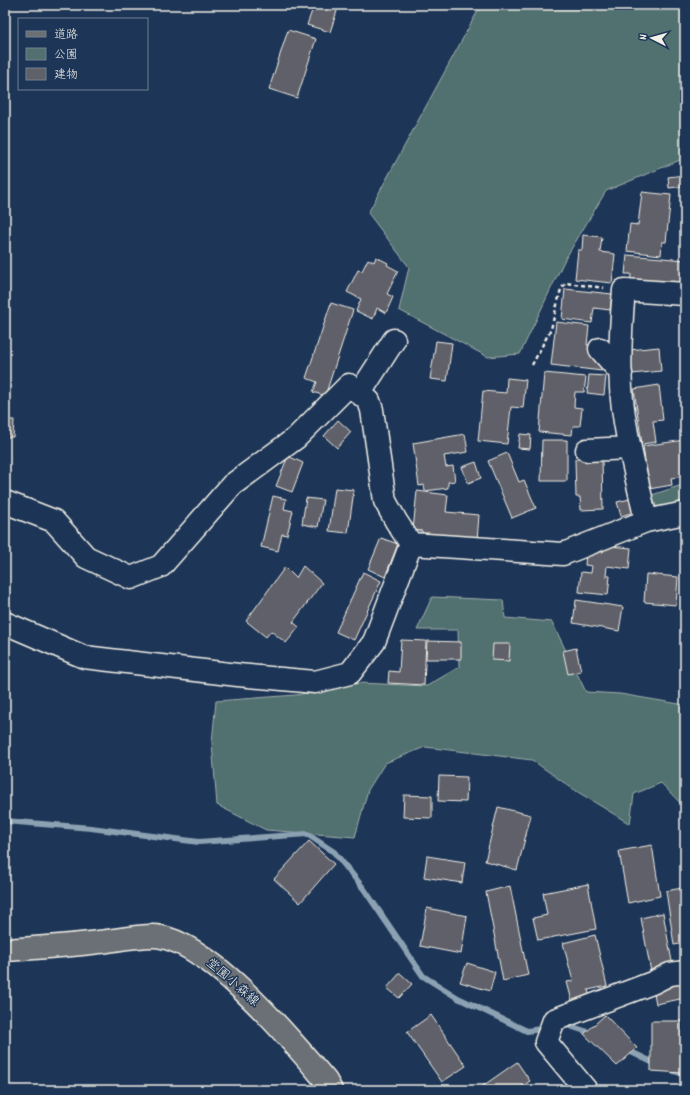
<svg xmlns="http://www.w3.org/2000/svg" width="690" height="1095" font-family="Dekko,'Klee One',sans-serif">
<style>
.green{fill:#51706f;stroke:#a2b0ac}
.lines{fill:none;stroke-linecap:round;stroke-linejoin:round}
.stream{stroke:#8ca2b3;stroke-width:6}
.building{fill:#5f6169;stroke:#f4f1e8}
.minor-casing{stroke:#f4f1e8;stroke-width:25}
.major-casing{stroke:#f4f1e8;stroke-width:25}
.path{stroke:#f4f1e8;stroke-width:2.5;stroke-dasharray:4 3;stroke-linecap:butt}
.minor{stroke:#1d3557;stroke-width:22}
.major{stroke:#6a7074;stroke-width:22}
.labels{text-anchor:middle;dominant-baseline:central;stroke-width:3;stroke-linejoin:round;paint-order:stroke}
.street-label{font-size:13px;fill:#f4f1e8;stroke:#1d3557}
</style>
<rect width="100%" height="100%" fill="#1d3557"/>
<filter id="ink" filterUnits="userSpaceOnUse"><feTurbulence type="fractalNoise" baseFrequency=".025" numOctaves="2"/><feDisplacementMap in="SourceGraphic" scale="8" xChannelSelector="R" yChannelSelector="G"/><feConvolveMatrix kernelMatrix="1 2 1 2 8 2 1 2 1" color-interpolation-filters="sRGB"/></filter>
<g filter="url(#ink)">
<path class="green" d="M481,5H685V158L606,191L564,261L520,354L488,357L399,310L409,267L368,213Z
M685,484V503L657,508L652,495Z
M432,597L503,600L505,618L552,622L586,692L620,694L685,705V808L661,783L634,794L630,824L573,789L532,760L425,747L385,763L368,790L355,837L266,830L217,805L212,743L216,701L296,695L359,683L427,686L459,667L458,630H417Z"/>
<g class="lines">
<path class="stream" d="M5,821L91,828L199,842L307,834L334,852L364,889L423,976L458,998L527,1031L547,1028
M562,1026L567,1025L594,1034
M625,1049L658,1065
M674,1071L685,1074"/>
</g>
<path class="building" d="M314,5H339L330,32L307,25Z
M288,30L316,39L297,98L269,89Z
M684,175L685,186L669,188L668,177Z
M642,192L671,195L666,242H662L661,255L627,251L630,224L638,225Z
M583,235L602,237L600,252L615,254L612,283L575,279L578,250H582Z
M627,255L685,260V287L630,285L631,274H625Z
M376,257L388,263L387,265L398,271L387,294L393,297L386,313L377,308L373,319L356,311L361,299L347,292L358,270L362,271L368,259L374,262Z
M565,289L612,294L610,310L594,308L592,323L562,319Z
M331,303L353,310L325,396L313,392L317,382L306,378Z
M556,322L589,326L587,345L596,346L604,356L602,371L551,365Z
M436,341L452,343L447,381L430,379Z
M659,347L661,371L632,374L629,350Z
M544,373L586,377L584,392H575L574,407L582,408L580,426H573L572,435L539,432Z
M589,375L606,376L604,395L587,393Z
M507,378L526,380L523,408L511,407L507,444L478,441L483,391L506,393Z
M659,385L663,420L653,421L656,442L642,444L634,389Z
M5,420H14L13,437H5Z
M338,420L351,432L337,448L324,436Z
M465,434L468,452L444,456L446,467L453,466L455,481L448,482V488L425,491L424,485L419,486L413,443Z
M520,434L531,435L530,449L518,448Z
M542,440H567V481H541Z
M685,440V476L671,478L672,485L649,489L643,446Z
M507,453L519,482L524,480L536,508L512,518L488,461Z
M288,456L303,463L292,492L276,486Z
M575,459H602L603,509L581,510L580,497H576Z
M476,462L481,478L468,483L462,467Z
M335,488L354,490L348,533L329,531Z
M417,491L448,495L446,512L479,515L477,541L422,535V531L413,530Z
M273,496L286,499L284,509L293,511L287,535L282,534L278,551L261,547Z
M306,498L323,500L318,527L302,524Z
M630,499L634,512L621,516L617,502Z
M381,538L398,544L385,577L368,569Z
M685,545V572H681Z
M610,546L631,548L629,569L607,566L606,576H610L608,595L579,592L581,572L591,573L592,566L585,565L586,554L594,555V551L603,552V548H610Z
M303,566L322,583L293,622L299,627L286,643L271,631L266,637L246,621L285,567L296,578Z
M363,572L381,581L354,640L336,632Z
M646,574L678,577L676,605L644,602Z
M576,600L623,607L619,631L573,623Z
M401,640L426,641L424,685L388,683L389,671L399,672Z
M427,641L461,642V659H426Z
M493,644H510L509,661L492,660Z
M576,648L581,671L568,674L563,651Z
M439,776L467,777L466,802L438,801Z
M404,795L432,796V818L403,817Z
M498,807L531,815L517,870L485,861Z
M309,841L334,864L300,903L274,879Z
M652,845L660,896L628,903L619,851Z
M427,856L465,862L462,883L424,877Z
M588,884L596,929L538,940L533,918L547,915L543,893Z
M510,886L528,975L503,981L486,892Z
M682,888L685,909V943L674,945L666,891Z
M427,908L467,916L461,954L420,946Z
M663,913L673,967L651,972L641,918Z
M595,935L607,986L588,990L590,997L572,1001L567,982L573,981L563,943Z
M467,963L495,972L490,991L460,982Z
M400,973L412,984L399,998L387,988Z
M685,975V998L656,1004L652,983Z
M431,1015L466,1066L442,1082L407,1032Z
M605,1015L637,1048L617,1066L584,1034Z
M651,1021H682V1073L651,1071Z
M517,1062L530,1081L517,1090H477Z"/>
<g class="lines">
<defs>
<path id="minor" d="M600,349L621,373
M360,393L394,340
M587,450L630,448
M5,502L54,521L86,557L131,578L161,566L232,485L296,438L349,385L369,401L372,410L385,501L396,521L411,544
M646,521L685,513
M411,544L563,554L646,521C637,477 624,433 621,388C619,355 621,323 624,290L685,294
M5,623L84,657L238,675L315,682L350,673L374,642L411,544
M586,1090L546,1042L554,1020L652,983L670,974L685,972"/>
<path id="major" d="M5,950C36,948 67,946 99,942C116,940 135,936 153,936C206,937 293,1042 326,1081L331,1090"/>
</defs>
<use href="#minor" class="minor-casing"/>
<use href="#major" class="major-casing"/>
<path class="path" d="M532,365L551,329L561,289L566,283L604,288"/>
<use href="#minor" class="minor"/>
<use href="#major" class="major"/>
</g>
</g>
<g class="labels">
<g class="street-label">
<text transform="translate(232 983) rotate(41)">堂園小森線</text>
</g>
</g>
<rect width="690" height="1095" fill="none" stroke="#1d3557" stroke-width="20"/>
<rect x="10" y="10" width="670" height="1075" fill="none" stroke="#f4f1e8" stroke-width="1.5" filter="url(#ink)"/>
<rect x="18" y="18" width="130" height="72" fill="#1d3557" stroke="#738091"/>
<rect x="26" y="31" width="20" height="6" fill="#6a7074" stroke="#738091"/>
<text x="54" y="38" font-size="12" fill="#f4f1e8">道路</text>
<rect x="26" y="48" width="20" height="12" fill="#51706f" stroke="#738091"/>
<text x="54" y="58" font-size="12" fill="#f4f1e8">公園</text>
<rect x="26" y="68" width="20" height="12" fill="#5f6169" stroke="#738091"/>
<text x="54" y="78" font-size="12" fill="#f4f1e8">建物</text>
<g transform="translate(652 38) rotate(276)" stroke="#1d3557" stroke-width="3" paint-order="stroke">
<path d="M0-3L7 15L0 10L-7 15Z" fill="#f4f1e8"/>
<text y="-6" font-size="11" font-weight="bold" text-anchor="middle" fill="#f4f1e8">N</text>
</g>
</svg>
